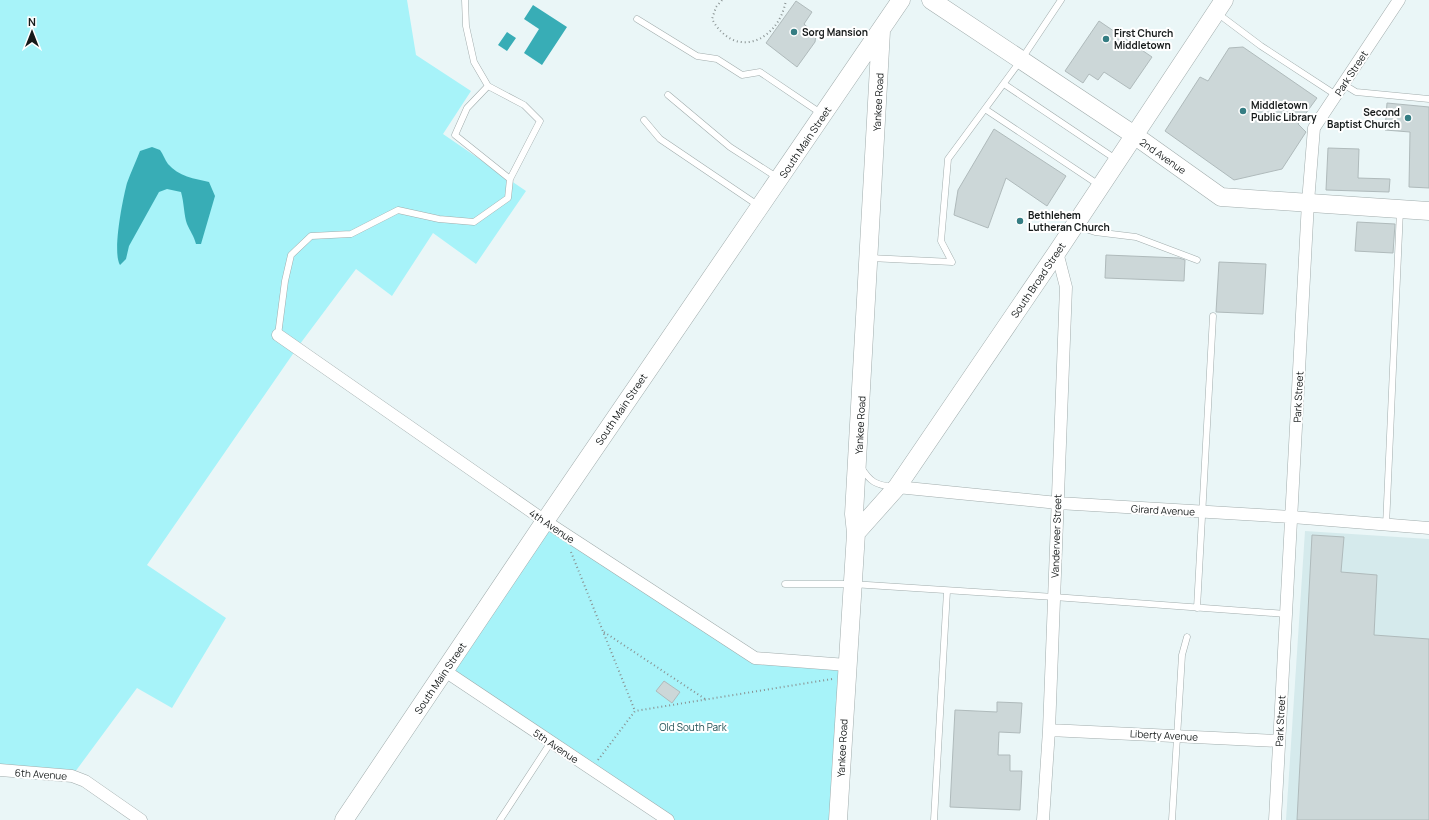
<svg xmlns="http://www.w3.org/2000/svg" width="1429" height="820" font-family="Manrope,sans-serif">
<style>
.built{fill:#d5eaec}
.green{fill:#a7f3f9}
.water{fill:#38adb6}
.building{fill:#ccd7d8;stroke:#afbabb}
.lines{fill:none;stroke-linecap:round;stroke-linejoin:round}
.lane-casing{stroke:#a1acac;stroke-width:7}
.street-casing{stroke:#a1acac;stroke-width:13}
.secondary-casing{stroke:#a1acac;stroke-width:19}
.path{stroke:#899292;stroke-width:2;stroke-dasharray:1 3;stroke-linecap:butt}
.lane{stroke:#fff;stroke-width:6}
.street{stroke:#fff;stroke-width:12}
.secondary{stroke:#fff;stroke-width:18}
.poi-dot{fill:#357d83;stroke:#fff;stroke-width:1.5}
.labels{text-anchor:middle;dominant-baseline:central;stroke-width:4;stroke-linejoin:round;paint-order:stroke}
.poi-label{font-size:10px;font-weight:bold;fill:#161a1a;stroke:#fff;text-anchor:start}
.street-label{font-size:10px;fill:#161a1a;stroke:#fff}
.park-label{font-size:10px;fill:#1e4f53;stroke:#fff}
</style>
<rect width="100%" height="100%" fill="#eaf6f7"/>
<path class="built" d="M1305,531L1429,539V820H1286Z"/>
<path class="green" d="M0,0H407L416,55L471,91L443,134L526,191L476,264L433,233L392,296L356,269L297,348L147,565L226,618L172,708L137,688L72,776L0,770Z
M545,521L755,658L847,665L838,820H668L445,671Z"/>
<path class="water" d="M533,5L567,27L542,65L524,53L539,29L524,19Z
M507,32L516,38L507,51L498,45Z
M152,147L160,150C163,154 165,160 168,164C178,176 195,179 209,182L215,196L201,244H196C194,236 190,231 187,224C184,216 184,202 181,192L167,189L159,192L129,246L126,259L120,265C112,252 123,198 127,183C131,172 136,161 140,151Z"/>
<path class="building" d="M796,1L812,12L804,24L816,35L815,42L797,67L766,43Z
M1099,21L1152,57L1130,89L1104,72L1098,80L1089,74L1083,83L1065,71Z
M1243,47L1317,98L1298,124L1306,132L1282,169L1234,180L1165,131L1200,77L1208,81L1229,48Z
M1387,103L1429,107V188L1409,187L1410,132L1385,130Z
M994,129L1066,176L1047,206L1006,178L988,228L954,215L958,190Z
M1328,148L1359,149L1358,178L1390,179L1389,192L1326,190Z
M1357,222L1395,224L1393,253L1355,251Z
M1106,255L1179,258L1185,260L1184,281L1105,278Z
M1219,262L1266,264L1263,314L1216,312Z
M1312,535L1344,537L1341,572L1377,575L1374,635L1429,639V820H1297Z
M664,681L680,692L672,703L656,691Z
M997,702L1022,703L1020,733L999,732L998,755H1010V771H1022L1020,810L950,807L955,710L997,712Z"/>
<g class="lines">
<defs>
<path id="lane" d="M465,0L466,26L474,62L488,86
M1217,13L1261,46L1336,95
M637,19L697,56L717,59L742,75L760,72L822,114
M1004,84L1117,160
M1343,84L1356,92L1429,99
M668,95L730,147L778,178
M985,109L1099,185
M644,120L660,139L759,206
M1076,226L1095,232L1136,237L1197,260
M870,258L952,262
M952,262L941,241L948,159L1021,60L1061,0
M278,335L285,281L291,255L311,236L351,234L398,210L439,219L474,222L508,198L510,179L540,121L524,105L488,86L467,108L455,135L510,179
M861,467C870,482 876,485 893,487
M1386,526L1400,210
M785,584H852L1054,597L1286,614
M1197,608L1213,316
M500,820L551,742
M934,820L947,591
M1172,820L1182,655L1187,637"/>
<path id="street" d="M278,335L545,521L755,658L847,665
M897,487L1058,503L1292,517L1429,528
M445,671L668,820
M1049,730L1279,741
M0,770L72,776L85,781L141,820
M1043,820L1049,730L1066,287L1057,252
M1275,820L1308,202L1314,128L1399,0"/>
<path id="secondary" d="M931,0L1134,135L1221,197L1429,211
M856,533L897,487L1057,252L1224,0
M344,820L545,521L901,0
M838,820L856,533L854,514L881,31"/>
</defs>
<use href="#lane" class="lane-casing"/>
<use href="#street" class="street-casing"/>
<use href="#secondary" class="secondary-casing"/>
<path class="path" d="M722,0L716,7L712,19C735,61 779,41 786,0
M571,552L635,711
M604,632L705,699
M598,760L635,711L832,679"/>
<use href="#lane" class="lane"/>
<use href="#street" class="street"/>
<use href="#secondary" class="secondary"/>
</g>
<g class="poi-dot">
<circle cx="794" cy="32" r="4"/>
<circle cx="1106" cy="39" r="4"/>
<circle cx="1243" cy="111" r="4"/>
<circle cx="1408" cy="118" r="4"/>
<circle cx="1020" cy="221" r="4"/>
</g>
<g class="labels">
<g class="poi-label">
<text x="802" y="32">Sorg Mansion</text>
<text x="1114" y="33">First Church<tspan x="1114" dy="12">Middletown</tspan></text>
<text x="1251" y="105">Middletown<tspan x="1251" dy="12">Public Library</tspan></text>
<text x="1400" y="112" text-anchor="end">Second<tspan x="1400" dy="12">Baptist Church</tspan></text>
<text x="1028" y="215">Bethlehem<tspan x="1028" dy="12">Lutheran Church</tspan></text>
</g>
<g class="street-label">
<text transform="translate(1351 73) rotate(-57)">Park Street</text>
<text transform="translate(878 102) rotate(-87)">Yankee Road</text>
<text transform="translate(805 142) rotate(-56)">South Main Street</text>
<text transform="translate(1163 156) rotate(35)">2nd Avenue</text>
<text transform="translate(1038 280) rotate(-56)">South Broad Street</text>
<text transform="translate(1298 397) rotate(-87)">Park Street</text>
<text transform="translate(621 409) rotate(-56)">South Main Street</text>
<text transform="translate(860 425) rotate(-87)">Yankee Road</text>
<text transform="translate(1163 510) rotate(3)">Girard Avenue</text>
<text transform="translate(552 526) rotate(34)">4th Avenue</text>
<text transform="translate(1056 536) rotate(-88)">Vanderveer Street</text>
<text transform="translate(440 678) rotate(-56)">South Main Street</text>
<text transform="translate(1280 721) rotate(-87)">Park Street</text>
<text transform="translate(1164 735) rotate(3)">Liberty Avenue</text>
<text transform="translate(556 746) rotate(34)">5th Avenue</text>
<text transform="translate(842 748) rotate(-87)">Yankee Road</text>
<text transform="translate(41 774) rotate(4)">6th Avenue</text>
</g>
<g class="park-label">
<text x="693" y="727">Old South Park</text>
</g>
</g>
<g transform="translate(32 32)" stroke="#ffffff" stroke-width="3" paint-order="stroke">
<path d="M0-3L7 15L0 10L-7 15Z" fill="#161a1a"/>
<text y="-6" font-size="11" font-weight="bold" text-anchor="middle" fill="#161a1a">N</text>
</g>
</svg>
